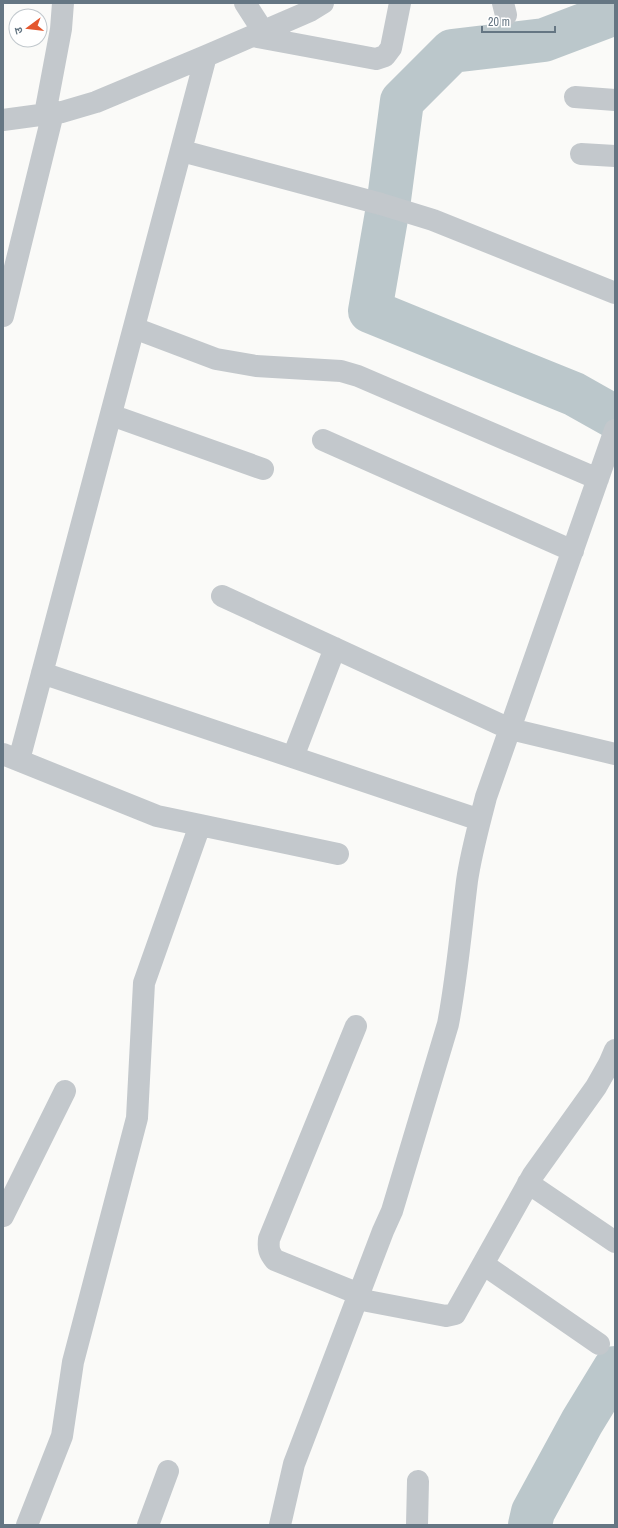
<svg xmlns="http://www.w3.org/2000/svg" width="618" height="1528" font-family="'Archivo Narrow','Noto Sans Devanagari',sans-serif">
<style>
.lines{fill:none;stroke-linecap:round;stroke-linejoin:round}
.river{stroke:#bbc7cb;stroke-width:44}
.street{stroke:#c3c8cc;stroke-width:22}
</style>
<rect width="100%" height="100%" fill="#fafaf8"/>
<g class="lines">
<path class="river" d="M615,13L544,40L452,51L402,101L388,207L370,311L574,394L615,417
M530,1525L533,1512L582,1422L615,1368"/>
<path class="street" d="M245,3L263,31
M503,3L506,15
M253,36L376,59L385,56L391,48L400,3
M575,97L615,100
M45,114L61,29L63,3
M3,120L62,112L96,102L206,56L310,11L323,3
M182,151L381,204L433,220L615,293
M581,154L615,156
M3,316L53,113
M134,328L216,359L256,366L341,371L358,376L598,479
M111,415L263,469
M323,440L573,551
M222,596L510,729L615,754
M42,673L480,820
M3,754L157,816L338,854
M293,757L335,648
M19,760L206,56
M356,1026L269,1239C268,1249 269,1253 275,1260L359,1294
M528,1183L615,1242
M3,1216L65,1091
M483,1264L599,1344
M357,1299L446,1316L455,1314L533,1175L596,1087L609,1064L615,1050
M27,1525L62,1436L73,1362L137,1118L144,983L200,825
M148,1525L168,1471
M280,1525L294,1464L383,1231L392,1211L448,1024C457,977 461,929 467,881C471,853 479,825 486,797L615,430
M417,1525L418,1481"/>
</g>
<rect width="618" height="1528" fill="none" stroke="#657683" stroke-width="8"/>
<g transform="translate(28 28) rotate(255)"><circle r="19" fill="#ffffff" stroke="#c1c8cd"/>
<path d="M0-3L7 15L0 10L-7 15Z" fill="#e4572e"/>
<text y="-6" font-size="11" font-weight="bold" text-anchor="middle" fill="#657683">उ</text>
</g>
<path d="M482 26v6h73v-6" fill="none" stroke="#657683" stroke-width="2"/>
<text x="488" y="26" font-size="12" fill="#657683" stroke="#ffffff" stroke-width="3" paint-order="stroke">20 m</text>
</svg>
